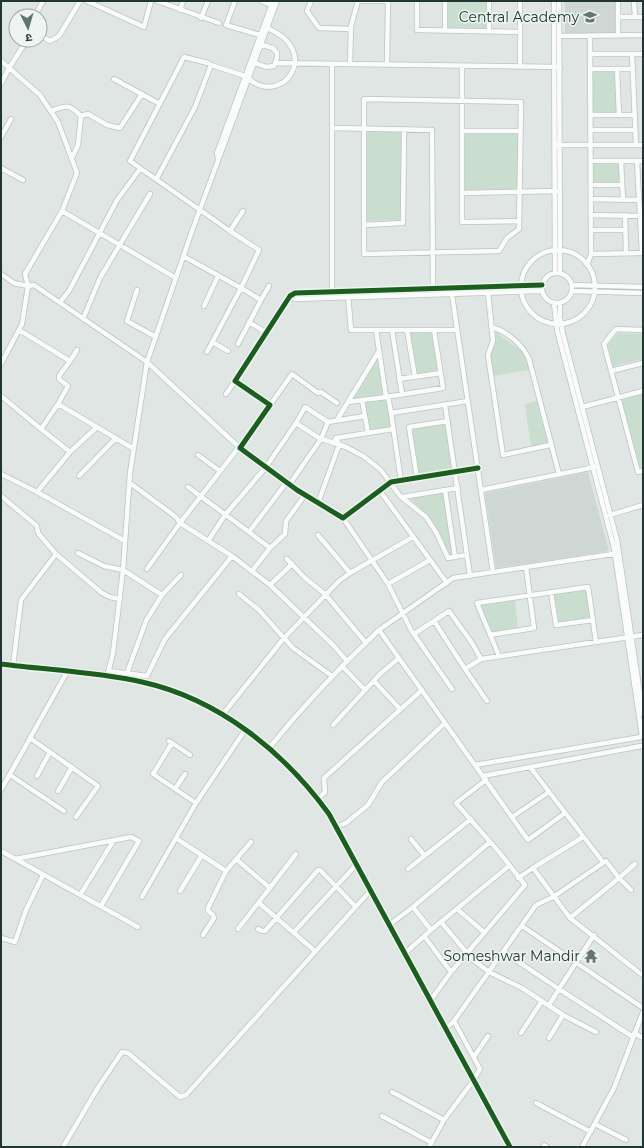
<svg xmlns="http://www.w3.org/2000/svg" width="644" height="1148" font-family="Montserrat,'Noto Sans Devanagari',sans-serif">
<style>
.built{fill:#ced7d3}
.park{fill:#caded0}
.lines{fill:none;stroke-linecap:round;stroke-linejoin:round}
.minor-casing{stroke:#bdc3c0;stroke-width:6}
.minor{stroke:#fafbfb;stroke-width:4.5}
.cycleway-casing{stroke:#eef5f1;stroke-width:8}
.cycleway{stroke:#1b5e20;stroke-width:5}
.labels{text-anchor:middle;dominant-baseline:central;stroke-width:3;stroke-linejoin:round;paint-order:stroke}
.poi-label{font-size:14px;fill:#213630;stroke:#eef5f1;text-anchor:end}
</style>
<rect width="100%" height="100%" fill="#e0e6e3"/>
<path class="built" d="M565,1H615L616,33H565Z
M588,472L609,551L496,568L485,493Z"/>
<path class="park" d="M448,1H487L486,28H448Z
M593,71H615L617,113H593Z
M367,131L401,132V220L367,221Z
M464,133L518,134L517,189L464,190Z
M593,162L620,163L621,184H593Z
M432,332L438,371L417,375L410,333Z
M496,332L524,353L529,370L493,376L490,355L496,341Z
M618,333L643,334V359L613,366L608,344Z
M378,357L383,395L353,399Z
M642,394L643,468L639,469L622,400Z
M387,398L391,427L369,430L365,402Z
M537,401L548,443L531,447L525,404Z
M445,424L452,470L419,475L412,429Z
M443,492L452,554H448L435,525L409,497Z
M586,590L591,619L559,623L554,594Z
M515,601L518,629L492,632L481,605Z"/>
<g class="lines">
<defs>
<path id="minor" d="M87,1L144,27L151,1
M157,1L219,23
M235,1L226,25L260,35
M261,1L271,5
M311,1L307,11L319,28L351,29
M361,1H388
M417,1V30L520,32
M520,1V66
M554,1L555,273
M559,1L560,273
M618,1V35
M634,1L635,17
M180,10L183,1
M35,16L43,1
M618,17H643
M201,18L208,1
M445,30V1
M489,31V1
M40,35L50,41L59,36L80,1
M560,36L643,35
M590,54H643
M632,54L636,145
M1,61L40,95L58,122L77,173L62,211L176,278
M253,62L266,67L274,66L277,58V53L273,48L259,44
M276,63L560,67
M350,64L351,26L358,1
M387,64L388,1
M211,65L245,76
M462,66V222L519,221
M590,69H632
M617,69L619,115
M114,79L160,104
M249,79C283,107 323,51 267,28
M1,84L9,68L27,40
M364,99L521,102L519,229L507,238L499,251L364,254Z
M51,111C66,105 70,104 81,116L78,145L72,158
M591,115H634
M81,116L88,114L107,125L120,128L142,94
M332,128L432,130L433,288
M591,130H635
M462,131H520
M1,137L11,119
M557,145H643
M218,159L217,153L273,1
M591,161H643
M621,161L623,200
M637,161L642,253
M1,168L23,180
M157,178L195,107L211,65L208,63L184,57L130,161L230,231
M591,185H622
M462,193L556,191
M591,199L639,200
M591,215L640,216
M625,215L626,253
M364,225L403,223L404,129
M591,230H625
M521 287a37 37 0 1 1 74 0a37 37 0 1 1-74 0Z
M591,254L643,253
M183,256L241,288L207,352
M587,265L591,254L590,36
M542 288a15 15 0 1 1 30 0a15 15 0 1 1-30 0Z
M1,274L14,283L28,286L25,274L62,211
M573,285L643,287
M451,288L493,572
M137,290L127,321L156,337
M572,291L643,293
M488,293L493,341L488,355L503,455L550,445
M332,294V64
M348,295L351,330H457
M290,296L295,299L542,291
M261,300L269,286
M60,302L69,291L117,200L140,169
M554,303L557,330L614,548L642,736
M560,303V319L563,334L617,540L643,714
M204,306L218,276
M83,319L100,278L150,194
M249,322L267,333
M491,327C507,331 522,344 529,359L559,474
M19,330L70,361L59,376V379L68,386L58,404
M392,330L402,394
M407,330L415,377
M643,330L616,329L604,344L638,472L643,471
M212,342L228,351
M238,344L261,300L241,288L259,250L230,231L243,211
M70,361L77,350
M1,364L22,324L28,286L34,285L147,362L240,448
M611,371L643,363
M399,379L441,373
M226,394L235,381
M1,396L41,429L58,404L134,449
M388,396L391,413
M386,397L443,388L434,330
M362,400L368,433
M348,402L386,397L376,330
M270,405L292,374L318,393L321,392L337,403
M445,405L470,576
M582,407L643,391
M337,420L379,351
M296,423L305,407L328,422L365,416
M41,429L70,452L97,427
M335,440L336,438L393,429
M239,447L180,523L232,556L270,585L292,564
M198,455L220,471
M478,468L391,482L343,518L297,490L240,448L270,405L235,381L290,296L295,293L542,285
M1,474L37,492L70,452
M79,476L116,438
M417,478L409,427L448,421
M401,481L391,413L468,401
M130,483L176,517L180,523L147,569
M289,485L321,439L328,422
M188,487L249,532L286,483
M445,490L455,557
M481,490L595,467
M380,491L447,583
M37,492L125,541
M1,496L37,526L38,533L56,554L21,600L13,666
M402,497L458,488
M318,503L339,445L336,438
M610,515L643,505
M343,518L388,584L411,630L452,689
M249,532L270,548
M318,535L350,573
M208,541L225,515L266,467L296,423L319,438L346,447L363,456L381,470L400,496L426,517L436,532L448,558L467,555
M78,553L104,566L123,570L162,595L146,621L127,673
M56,554L102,593L110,597L120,599
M287,559L305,578L325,594L366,643
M252,571L270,548L285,534L286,521L305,495
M388,584L430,560
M270,585L333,645L347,661
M551,592L556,625L593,620
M239,594L259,610L293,648L332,676
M162,595L181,575
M434,621L465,669
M414,634L449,611L472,643L481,659L643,635
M490,635L534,628L526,567
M499,656L477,603L588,587L596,642
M481,659L465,669L487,701
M1,664C48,670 97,672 142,682C219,699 284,752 329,814L510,1147
M342,666L365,690
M109,671L147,676L165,639L232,556
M107,677L113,653L123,570L130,473L147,362L192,231L277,1
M374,681L400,709
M223,714L284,638L339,581L350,573L413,537
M333,725L380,674L399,658
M30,738L98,786L76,817
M169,741L190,755
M172,743L153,774L196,803
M269,748C303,706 340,667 379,630
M475,765L641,737
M530,767L603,862
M10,775L64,811
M37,776L50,752
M483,776L641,746
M175,789L185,774
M1,790L67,672
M58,791L72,767
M318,799L325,792L324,778L422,690
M565,813L528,840L379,630L453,578L619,553
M512,817L549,792
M336,827L346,823L368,805L382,782L445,723
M177,839L226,871
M411,839L424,855
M490,842L413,907L431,930L509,866
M1,851L138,927
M15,859L131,837L139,841L101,906
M236,859L270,888
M533,868L583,837
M408,869L471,819
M518,878L533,868L570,918L641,974
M631,890L619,878L635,864
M180,891L202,855
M80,895L114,840
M142,897L196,803L245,730
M259,903L315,951
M457,909L484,932
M441,922L472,959L489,972L522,988L563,1015L596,1032
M389,925L413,907
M522,926L643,1008
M238,929L296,854
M258,929L262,931H265L318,870H320L355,906
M294,932L356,865
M203,935L214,918L213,915L208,911V908L226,871L251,842
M424,936L451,972
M1,938L15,942L26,910L43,875
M504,952L559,989L594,935
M404,954L431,930
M430,1001L451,972L525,885L499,852L456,803L486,780
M549,1005L559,989L633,1037
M445,1030L454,1021
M521,1033L542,1001
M634,1033L643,1038
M549,1038L563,1015
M474,1057L488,1036
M392,1092L444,1120
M536,1103L591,1132
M382,1116L432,1143
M595,1124L626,1140
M544,1145L547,1147
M63,1147L99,1086L122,1052L128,1053L180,1097L186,1095L370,891
M429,1147L444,1120L473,1081L480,1069L454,1021L536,905L553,897L606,861L619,878L570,918
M582,1147L614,1088L643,1012"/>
</defs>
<use href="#minor" class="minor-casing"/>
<use href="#minor" class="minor"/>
<defs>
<path id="cycleway" d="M478,468L391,482L343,518L297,490L240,448L270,405L235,381L290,296L295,293L542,285
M1,664C48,670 97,672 142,682C219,699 284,752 329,814L510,1147"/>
</defs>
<use href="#cycleway" class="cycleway-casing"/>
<use href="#cycleway" class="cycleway"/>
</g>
<defs>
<symbol id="school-bare" viewBox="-9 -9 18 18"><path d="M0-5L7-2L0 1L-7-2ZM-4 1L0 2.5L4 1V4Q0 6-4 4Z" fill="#64746f" stroke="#eef5f1" stroke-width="2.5" paint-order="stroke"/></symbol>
<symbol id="temple-bare" viewBox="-9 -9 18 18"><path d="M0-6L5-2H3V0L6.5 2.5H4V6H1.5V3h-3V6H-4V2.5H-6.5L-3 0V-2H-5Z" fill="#64746f" stroke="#eef5f1" stroke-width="2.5" paint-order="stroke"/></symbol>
</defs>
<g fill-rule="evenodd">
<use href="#school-bare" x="580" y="7" width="20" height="20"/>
<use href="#temple-bare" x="581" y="946" width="20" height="20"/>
</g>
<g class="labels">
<g class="poi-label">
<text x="579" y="17">Central Academy</text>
<text x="580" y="956">Someshwar Mandir</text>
</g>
</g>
<rect width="644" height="1148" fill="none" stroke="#213630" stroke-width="4"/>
<g transform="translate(28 28) rotate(175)"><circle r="19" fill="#eef5f1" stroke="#9ca9a4"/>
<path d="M0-3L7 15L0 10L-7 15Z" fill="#64746f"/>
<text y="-6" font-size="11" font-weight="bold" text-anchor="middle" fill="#213630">उ</text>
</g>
</svg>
